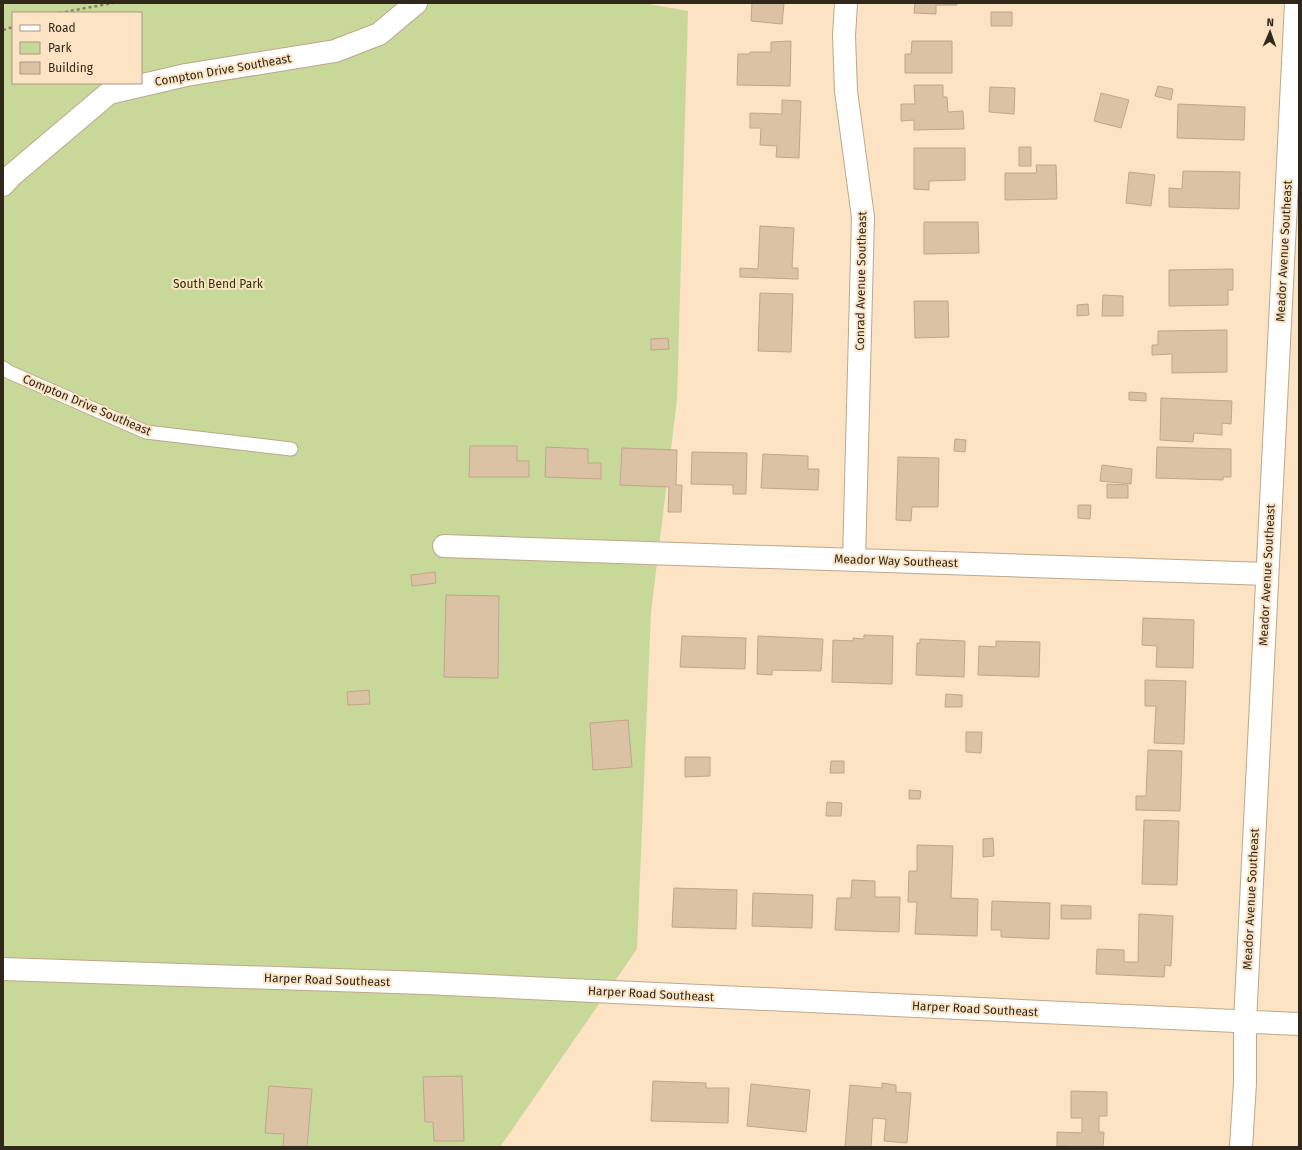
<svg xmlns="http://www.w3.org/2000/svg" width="1302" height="1150" font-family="'Fira Sans',sans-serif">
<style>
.green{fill:#c8d898;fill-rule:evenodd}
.building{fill:#dbc2a5;stroke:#bea68a}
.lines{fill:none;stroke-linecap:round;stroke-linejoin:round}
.lane-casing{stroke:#bea78a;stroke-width:15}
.street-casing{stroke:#bea78a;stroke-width:24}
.path{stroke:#8f7f6a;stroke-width:2.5;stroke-dasharray:3 3;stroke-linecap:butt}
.lane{stroke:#fff;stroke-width:13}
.street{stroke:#fff;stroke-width:22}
.labels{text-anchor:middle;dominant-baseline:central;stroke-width:4;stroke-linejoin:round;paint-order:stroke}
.street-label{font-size:12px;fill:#31281c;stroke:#fbe3c4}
.park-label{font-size:12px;fill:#2a3300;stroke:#fbe3c4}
</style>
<rect width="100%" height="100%" fill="#fbe3c4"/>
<path class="green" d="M3,3H643L688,11L677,400L651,612L637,949L500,1147H3ZM13,13H141V83H13Z"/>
<path class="building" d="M752,3H784L782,24L751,21Z
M915,3H957V5H936V14L914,13Z
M991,12H1012V26H991Z
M791,41L790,86L737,85L738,54H749L750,52H771V42Z
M912,41H952V73H905V54H911Z
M914,85H943V97H947L948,112L963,111L964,129L914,130V120L901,121V104H915Z
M1158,86L1173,89L1171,100L1155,96Z
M990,87L1015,88L1014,114L989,112Z
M1101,93L1129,100L1121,128L1094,121Z
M782,100L801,101L799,158L776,157L777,146L760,145L761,128H750V113L782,114Z
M1178,104L1245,107L1244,140L1177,138Z
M1019,147H1031V166H1019Z
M914,148H965V180L929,181V190L914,189Z
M1036,165H1056L1057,199L1005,200V173H1037Z
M1183,171L1240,172L1239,209L1169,207V188L1182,189Z
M1129,172L1155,175L1151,206L1126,203Z
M924,222H978L979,253L924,254Z
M760,226L794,228L792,268H798V279L740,277V268L758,269Z
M1233,269V290H1228V305L1169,306V270Z
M760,293L793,294L791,352L758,351Z
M1103,295L1123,296V316H1102Z
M914,301H948L949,337L915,338Z
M1088,304L1089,315L1077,316V305Z
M1227,330V372L1172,373V354L1152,355V345H1158V331Z
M668,338L669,349L651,350V339Z
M1129,392L1146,393V401L1129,400Z
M1161,398L1232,401L1231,424L1222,423V435L1194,433L1193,442L1160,440Z
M955,439L966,440L965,452L954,451Z
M470,446H517V461H529V477H469Z
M546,447L588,449V463H601V479L545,477Z
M1157,447L1231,449V477H1223V480L1156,478Z
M622,448L677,450L676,485H682L681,512H668L669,487L620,485Z
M692,452L747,453L746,494H733V485L691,484Z
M763,454L808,456V469H819L818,490L761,488Z
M898,457L939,458L938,507H912L911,521L896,520Z
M1102,465L1132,469L1131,484L1100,481Z
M1107,484L1128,485V498H1107Z
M1078,505H1091L1090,519L1078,518Z
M435,572L436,583L412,586L411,575Z
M446,595L499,596L498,678L444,677Z
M1143,618L1194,620L1193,668L1156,667L1157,646L1142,645Z
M864,635L893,636L892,684L832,682L833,640L853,641V638L864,639Z
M682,636L746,638L745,669L680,667Z
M758,636L823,639L821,671L772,670V675L757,674Z
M920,639L965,641L964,677L916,675L917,643H920Z
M996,641L1040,642L1039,677L978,675L979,646L996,647Z
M1145,680L1186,681L1184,744L1154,743L1156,706H1145Z
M369,690L370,704L348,705L347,692Z
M946,694L962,695V707H945Z
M628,720L632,767L593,770L590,723Z
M966,732H982L981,753L966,752Z
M1148,750L1182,751L1180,811L1136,810V796H1146Z
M685,757H710V776L685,777Z
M831,761H844V773H830Z
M909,790L921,791L920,799H909Z
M827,802L842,803L841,816H826Z
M1144,820L1179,821L1177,885L1142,884Z
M993,838L994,856L983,857V839Z
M917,845L953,846L951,898L978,899L977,936L915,934L917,902H908L909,871H917Z
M852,880L875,881V897H900L899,932L835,930L837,898H851Z
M674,888L737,890L736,929L672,927Z
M753,893L813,895L812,928L752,926Z
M992,901L1050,903L1049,939L1001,937V930H991Z
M1061,905L1091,906V919H1061Z
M1139,914L1173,916L1171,966L1165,965L1164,977L1096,974L1097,949L1124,950V962H1138Z
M462,1076L464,1141H434L433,1122H425L423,1077Z
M653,1081L706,1083V1088H729L728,1123L651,1121Z
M882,1083L896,1085V1092L911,1093L907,1143L884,1141L886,1119L873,1118L871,1147H845L850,1085L882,1088Z
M751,1084L810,1090L806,1132L747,1126Z
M269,1086L312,1089L307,1147H283L284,1134L265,1133Z
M1071,1091L1107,1092V1116H1099V1132H1104L1103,1147H1067V1146H1057V1132L1082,1133V1118H1071Z"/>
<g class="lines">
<defs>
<path id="lane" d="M3,368L9,372L146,432L291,449"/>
<path id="street" d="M846,3L844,36L846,91L863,217L854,560
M3,185L12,175L109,93L186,75L335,51L379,34L416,3
M444,546L1267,574
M3,969L425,983L1299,1024
M1241,1147L1245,1083V1022L1296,3"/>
</defs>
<use href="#lane" class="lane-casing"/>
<use href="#street" class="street-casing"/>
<path class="path" d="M59,13L113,3
M3,30L13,27"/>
<use href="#lane" class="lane"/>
<use href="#street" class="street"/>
</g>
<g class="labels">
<g class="street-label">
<text transform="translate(223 70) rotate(-10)">Compton Drive Southeast</text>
<text transform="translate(1284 251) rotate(-87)">Meador Avenue Southeast</text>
<text transform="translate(861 281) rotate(-89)">Conrad Avenue Southeast</text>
<text transform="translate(87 405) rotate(23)">Compton Drive Southeast</text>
<text transform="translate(896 561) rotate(2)">Meador Way Southeast</text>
<text transform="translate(1267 575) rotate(-87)">Meador Avenue Southeast</text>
<text transform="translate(1251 899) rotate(-87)">Meador Avenue Southeast</text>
<text transform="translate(327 980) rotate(2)">Harper Road Southeast</text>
<text transform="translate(651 994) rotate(3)">Harper Road Southeast</text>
<text transform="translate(975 1009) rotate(3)">Harper Road Southeast</text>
</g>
<g class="park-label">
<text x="218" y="284">South Bend Park</text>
</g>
</g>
<rect width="1302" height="1150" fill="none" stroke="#31281c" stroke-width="8"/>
<rect x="12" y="12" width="130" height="72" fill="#fbe3c4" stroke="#aa9881"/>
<rect x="20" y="25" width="20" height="6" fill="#ffffff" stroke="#aa9881"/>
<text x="48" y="32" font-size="12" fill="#31281c">Road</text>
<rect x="20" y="42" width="20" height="12" fill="#c8d898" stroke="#aa9881"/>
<text x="48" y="52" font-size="12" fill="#31281c">Park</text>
<rect x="20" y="62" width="20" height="12" fill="#dbc2a5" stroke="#aa9881"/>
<text x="48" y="72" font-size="12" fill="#31281c">Building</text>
<g transform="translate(1270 32) rotate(2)" stroke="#fbe3c4" stroke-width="3" paint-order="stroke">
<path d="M0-3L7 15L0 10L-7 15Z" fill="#31281c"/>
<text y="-6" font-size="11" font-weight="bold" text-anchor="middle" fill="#31281c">N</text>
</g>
</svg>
